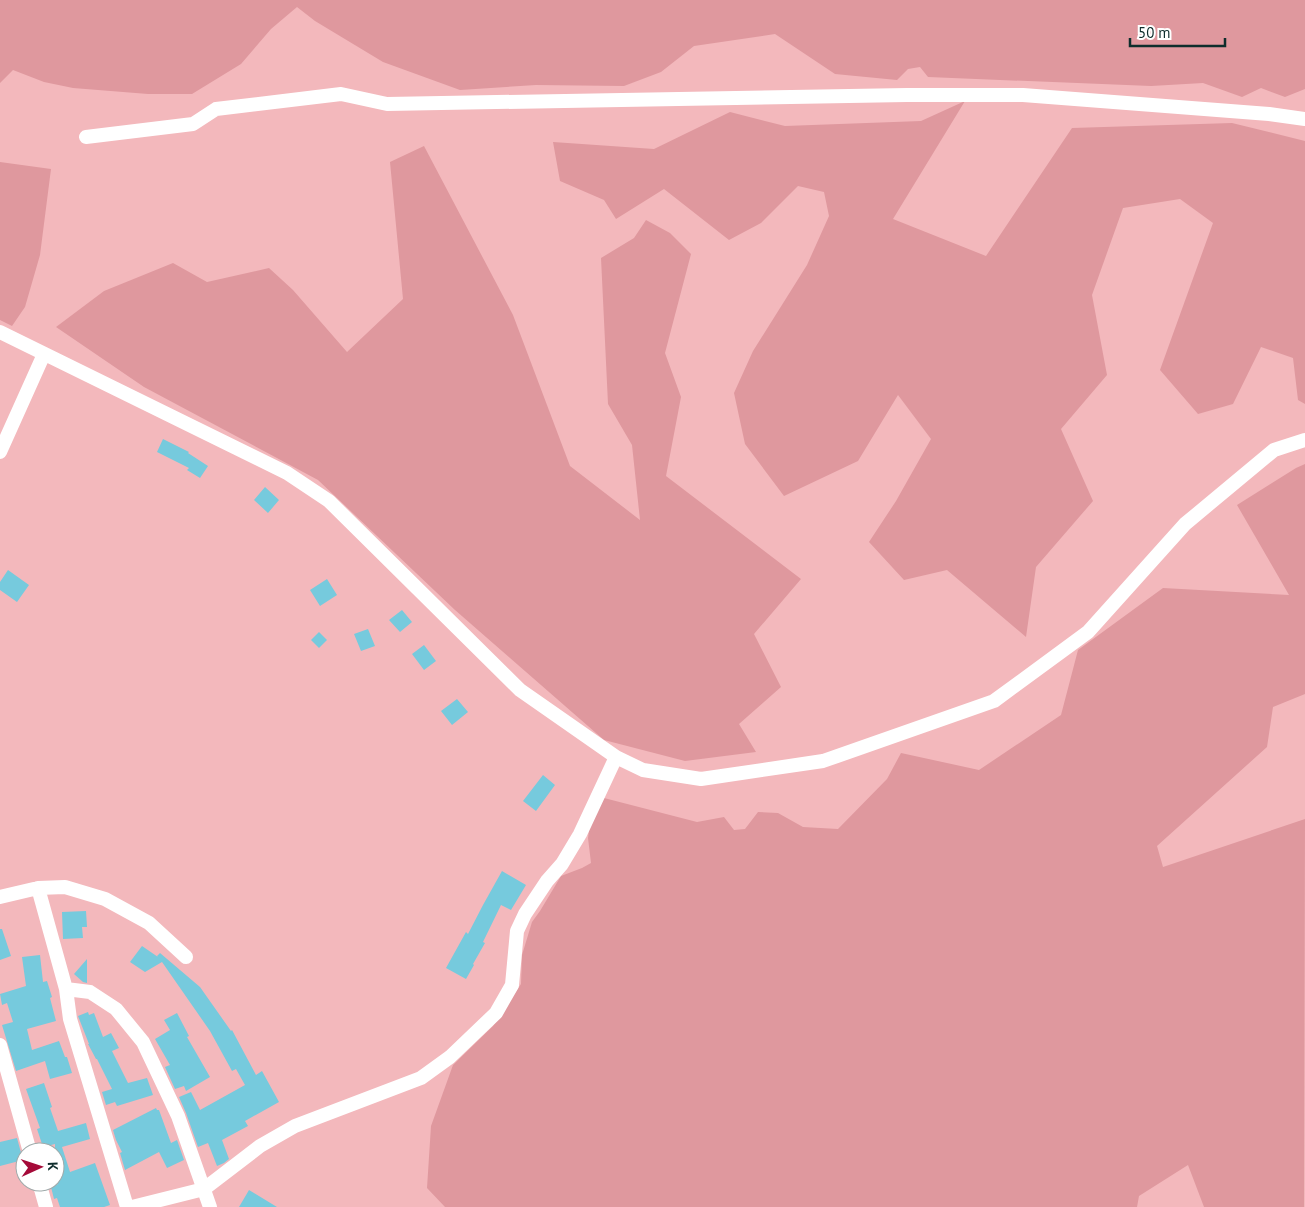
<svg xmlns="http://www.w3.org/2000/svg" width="1305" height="1207" font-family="'PT Sans',sans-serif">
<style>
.green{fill:#f3b8bc;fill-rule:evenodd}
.forest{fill:#df989e}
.building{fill:#76cadd}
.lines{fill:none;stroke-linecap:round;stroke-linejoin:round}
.minor{stroke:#fff;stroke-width:14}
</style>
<rect width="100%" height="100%" fill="#a4edeb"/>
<path class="green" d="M0,0H1305V1207H0ZM25,1152H55V1182H25Z"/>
<path class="forest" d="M0,0H1305V89L1285,97L1261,88L1242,97L1203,83L1151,86L928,77L920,67L908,69L897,80L835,74L775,34L694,46L661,72L624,86L536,85L460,90L383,62L315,21L297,7L271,29L241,64L192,94H148L73,88L44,82L13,70L0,83Z
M965,101L893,219L986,256L1072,128L1232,123L1305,141V404L1298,400L1293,358L1261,347L1233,404L1198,414L1160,370L1213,223L1180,199L1123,208L1092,295L1107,375L1061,429L1093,501L1036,567L1026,637L947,570L904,580L869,542L896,501L931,439L898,395L858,461L784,496L745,444L734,393L753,351L807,265L829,216L824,192L798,186L761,223L729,240L664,189L616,219L604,200L560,181L553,142L654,149L730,112L785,126L921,121Z
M424,146L513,315L570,466L640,520L632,445L608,404L601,258L634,238L646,220L670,233L691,254L665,353L681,397L666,476L801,579L754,634L781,687L739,724L756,752L685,761L604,740L455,610L318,480L144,387L56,327L104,291L173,263L207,282L269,268L293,290L347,352L403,299L390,162Z
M0,162L51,169L40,255L25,307L12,326L0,320Z
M1305,464V694L1273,707L1267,747L1157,846L1163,867L1305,819L1304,1207H1204L1188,1165L1139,1196L1137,1207H445L427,1188L431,1126L453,1065L493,1026L521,984L522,955L532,922L540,911L561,876L582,868L591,863L588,838L591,815L604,798L697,822L724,817L734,830L745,829L758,812L778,813L803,827L838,829L887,779L901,753L979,770L1061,715L1078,650L1163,588L1289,595L1237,505L1296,468Z"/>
<path class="building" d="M163,439L189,452L188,453L208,466L200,478L187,470L189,468L157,452Z
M265,487L279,500L268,513L254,500Z
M8,570L29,585L17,602L0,590V582Z
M327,579L337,595L320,606L310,590Z
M402,610L412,622L400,632L389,620Z
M368,629L375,646L361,651L354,634Z
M319,632L327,640L319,648L311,640Z
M424,645L436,661L424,670L412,654Z
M457,699L468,712L452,725L441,711Z
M543,775L555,785L536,811L523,801Z
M502,871L526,885L511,910L501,905L483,942L485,943L473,964L474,965L466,979L446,968L466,932L468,934L483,905Z
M86,911L87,927H82L83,938L63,939L62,912Z
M0,929H2L11,956L0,960Z
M142,946L158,957L157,956L160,953L200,987L231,1031L232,1030L256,1075L262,1071L279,1102L245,1121L248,1126L222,1140L229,1159L224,1163L217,1166L208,1143L198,1147L186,1113L179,1097L191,1092L200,1110L245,1085L236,1069L232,1071L210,1031L162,962L145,972L130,962Z
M40,955L43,982L47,981L52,997L50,998L56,1021L27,1029L32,1050L59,1041L65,1057H67L72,1073L50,1079L45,1061L16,1071L2,1025L13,1022L7,1003L2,1005L0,994L26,986L22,957Z
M87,959V983L83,982L74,974Z
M88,1012L89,1015L94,1013L103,1037L111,1033L119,1048L112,1051L128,1083L147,1078L153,1095L117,1106L115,1102L106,1105L102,1092L112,1089L97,1059H96L88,1044H89L78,1016Z
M177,1013L189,1036L187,1037L210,1077L186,1091L184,1086L175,1089L165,1067L170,1065L155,1039L170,1030L164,1020Z
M44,1083L52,1107L50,1108L58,1131L86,1123L90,1139L62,1147L70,1172L95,1163L110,1205L104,1207H60L57,1198L54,1199L51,1187L58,1184L55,1174V1144L43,1147L37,1129L40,1128L26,1089Z
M156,1108L157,1110H159L171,1143L177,1140L184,1160L167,1168L159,1152L125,1170L120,1153L122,1152L116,1140L113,1130Z
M17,1138L23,1160L0,1166V1142Z
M249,1190L277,1207H239Z"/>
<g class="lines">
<path class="minor" d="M86,137L193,124L216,109L341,94L387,104L907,95H1023L1269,114L1305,119
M0,332L287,473L329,501L520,690L616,757L643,770L701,779L823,761L994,701L1088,632L1185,524L1274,450L1305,440
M0,452L44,354
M38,888L65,887L105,899L149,923L186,957
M0,897L38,888L66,989L70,1019L127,1207
M66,989L90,992L116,1009L143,1042L178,1116L210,1207
M0,1045L30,1152
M39,1182L46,1207
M132,1207L204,1189L260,1146L295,1126L421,1078L450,1057L496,1013L512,985L517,931L525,914L547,881L562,864L580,834L616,757"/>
</g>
<g transform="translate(40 1167) rotate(87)"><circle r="24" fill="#ffffff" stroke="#9fabab"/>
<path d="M0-4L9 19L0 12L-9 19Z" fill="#a50a39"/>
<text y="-8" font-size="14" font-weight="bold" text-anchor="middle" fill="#0e2d2c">K</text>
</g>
<path d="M1130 38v8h95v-8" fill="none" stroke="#0e2d2c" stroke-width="2.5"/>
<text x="1138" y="38" font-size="15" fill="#0e2d2c" stroke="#ffffff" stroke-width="4" paint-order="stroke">50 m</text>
</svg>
